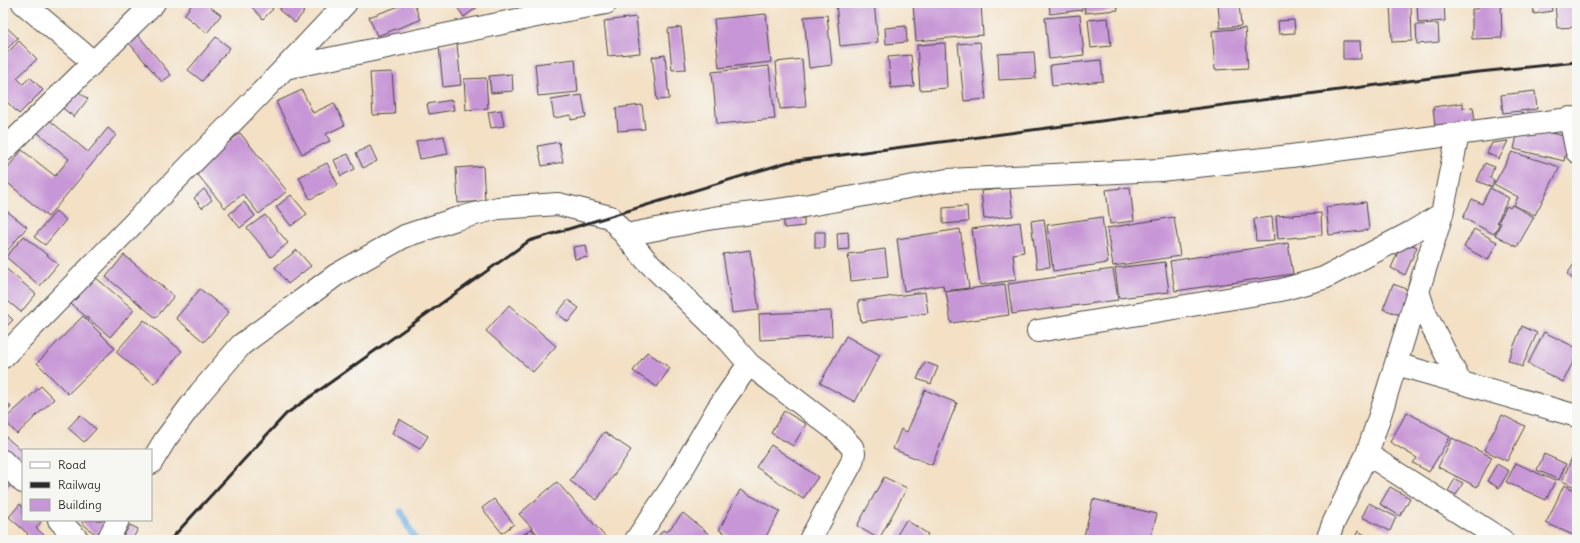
<svg xmlns="http://www.w3.org/2000/svg" width="1580" height="543" font-family="Delius,sans-serif">
<style>
.lines{fill:none;stroke-linecap:round;stroke-linejoin:round}
.stream{stroke:#73b0e5;stroke-width:7}
.building{fill:#c796d6}
.minor-casing{stroke:#494642;stroke-width:24}
.minor{stroke:#fff;stroke-width:22}
.rail{stroke:#2b2b2b;stroke-width:3}
</style>
<rect width="100%" height="100%" fill="#f6f6f2"/>
<filter id="ink" filterUnits="userSpaceOnUse"><feTurbulence type="fractalNoise" baseFrequency=".025" numOctaves="2"/><feDisplacementMap in="SourceGraphic" scale="8" xChannelSelector="R" yChannelSelector="G"/><feConvolveMatrix kernelMatrix="1 2 1 2 8 2 1 2 1" color-interpolation-filters="sRGB"/></filter>
<filter id="wash" filterUnits="userSpaceOnUse"><feTurbulence type="fractalNoise" baseFrequency=".012" numOctaves="4" result="noise"/><feDisplacementMap in="SourceGraphic" scale="16" xChannelSelector="R" yChannelSelector="G"/><feGaussianBlur stdDeviation="0.9" result="paint"/><feColorMatrix in="noise" values="0 0 0 0 0 0 0 0 0 0 0 0 0 0 0 0 0 1.4 0 .05"/><feComposite in="paint" operator="in"/></filter>
<g filter="url(#wash)">
<rect width="100%" height="100%" fill="#f3e0c5"/>
<g class="lines">
<path class="stream" d="M401,512L415,540"/>
</g>
<g id="blocks">
<path class="building" d="M193,3H205L221,15L207,33L184,15Z
M252,3H266L273,9L263,19L250,5Z
M285,3H293L304,12L295,23L279,10Z
M408,3H414L420,20L377,36L369,17Z
M454,3H483L464,17Z
M836,3H874L878,42L840,46Z
M981,3L983,35L916,41L913,4Z
M1049,3H1082V10L1050,14Z
M1084,3H1117L1118,10L1085,13Z
M1239,3L1241,26L1220,28L1218,4Z
M1390,3H1411L1412,41L1392,42Z
M1417,3H1444L1445,21L1418,23Z
M1478,3H1501L1502,38L1472,39V9H1478Z
M1533,3H1551L1552,11L1534,14Z
M1555,3H1576L1577,27L1557,28Z
M766,14L771,62L719,68L714,19Z
M827,15L832,65L809,68L804,17Z
M1080,15L1084,55L1049,59L1045,18Z
M636,17L640,53L608,56L604,21Z
M1108,18L1111,46L1091,48L1088,20Z
M1294,20L1295,33L1279,34L1278,21Z
M3,24L18,38L3,53Z
M1438,24L1439,42L1417,44L1416,25Z
M906,26L907,42L886,44L885,28Z
M681,27L686,69L672,70L668,29Z
M1245,28L1248,68L1215,70L1212,31Z
M138,35L171,75L162,82L129,43Z
M216,37L230,48L202,81L188,70Z
M19,41L37,59L17,78L23,84L30,77L43,90L19,114L3,98V57Z
M1343,41H1360L1361,59H1343Z
M980,42L986,99L964,101L958,44Z
M945,43L947,88L920,90L917,45Z
M457,44L461,85L443,87L439,46Z
M1034,52L1036,78L999,80L998,54Z
M665,55L669,99L657,100L652,57Z
M911,55L914,86L891,88L888,57Z
M575,59L578,92L538,96L535,64Z
M802,59L806,107L780,109L776,62Z
M1101,60L1103,81L1052,86L1050,65Z
M769,66L775,119L717,124L712,72Z
M392,72L395,114L373,115L370,73Z
M512,74L513,91L491,93L489,76Z
M486,78L488,108L466,110L464,79Z
M74,88L88,99L74,117L60,106Z
M302,90L313,113L334,103L345,125L326,134L330,141L302,154L276,102Z
M1535,91L1537,109L1503,113L1501,95Z
M582,95L586,117L571,120V115L554,118L551,100Z
M452,100L454,110L429,114L427,104Z
M1463,103V108L1473,107L1475,122L1435,126L1433,107Z
M642,105L645,129L618,131L616,108Z
M501,110L504,126L491,128L488,112Z
M48,119L88,152L108,128L116,135L48,217L3,179V173L22,150L55,176L69,159L37,132Z
M1519,126L1569,137L1564,161L1514,149Z
M240,133L287,191L259,214L243,194L225,208L194,170Z
M444,136L448,154L420,159L416,141Z
M1508,141L1499,159L1487,153L1492,143Z
M559,142L563,162L542,166L538,146Z
M370,146L377,161L363,168L356,153Z
M1512,152L1560,167L1535,215L1514,205L1518,197L1494,184Z
M348,154L355,169L341,176L334,160Z
M327,163L338,185L310,199L299,177Z
M1485,163L1494,167L1490,178L1494,180L1492,187L1477,181Z
M483,166L485,201L458,203L456,168Z
M1130,187L1134,221L1110,224L1106,190Z
M1010,188L1013,216L984,219L981,191Z
M1490,188L1509,198L1497,222L1499,224L1494,234L1463,218L1472,199L1482,204Z
M204,189L212,200L202,208L194,198Z
M291,195L307,214L291,226L276,207Z
M244,202L255,216L240,228L229,214Z
M1366,202L1369,230L1329,235L1326,207Z
M1512,205L1534,217L1517,247L1495,235L1501,223L1498,222L1507,206L1510,208Z
M967,206L968,222L943,224V208Z
M3,208L27,227L3,256Z
M56,211L66,220L45,245L34,237Z
M1321,213L1322,235L1278,239L1276,216Z
M265,215L288,243L271,257L247,228Z
M1102,217L1108,263L1053,271L1047,225Z
M1174,217L1180,256L1113,266L1107,228Z
M1272,217L1274,240L1256,241L1254,219Z
M804,218V226L784,228V220Z
M1044,219L1050,267L1037,268L1031,221Z
M1020,222L1024,252L1013,254L1016,280L980,285L972,229Z
M960,229L969,288L944,291L943,285L904,291L897,239Z
M1474,229L1497,242L1488,260L1464,247Z
M815,232H825V248H815Z
M848,232L849,249L838,250L837,233Z
M24,236L58,264L40,286L6,257Z
M1403,241L1417,247L1405,275L1391,268Z
M1288,243L1293,274L1175,291L1170,261Z
M586,245L588,257L575,259L573,247Z
M885,249L888,277L851,281L848,254Z
M297,250L311,266L288,284L275,267Z
M750,250L759,310L732,313L723,254Z
M124,255L174,296L156,318L106,277Z
M1577,260V282L1567,274Z
M1165,262L1169,292L1119,298L1115,268Z
M3,266L36,294L21,312L3,297Z
M1113,269L1118,300L1012,314L1008,284Z
M95,277L134,310L110,337L71,304Z
M1005,284L1009,315L951,323L946,292Z
M1393,284L1412,291L1403,316L1383,309Z
M200,289L229,312L204,342L176,318Z
M925,292L928,313L861,322L858,301Z
M568,300L579,308L568,322L557,313Z
M509,305L556,346L533,372L486,331Z
M3,310L13,320L3,330Z
M831,311L832,336L760,340L759,314Z
M83,316L115,348L68,394L37,363Z
M144,320L182,351L154,384L116,352Z
M1522,326L1537,333L1522,367L1508,360Z
M1544,332L1577,348V354L1563,382L1528,364Z
M846,336L880,355L855,402L820,383Z
M647,352L670,368L657,387L633,371Z
M925,362L938,367L931,384L917,379Z
M41,386L54,399L17,434L4,420Z
M925,390L957,403L932,465L893,449L901,429L907,432Z
M3,400L11,407L3,415Z
M784,411L806,424L793,446L771,433Z
M1407,412L1450,437L1429,472L1413,463L1417,458L1390,442Z
M80,415L96,429L84,442L68,428Z
M1502,415L1525,426L1507,461L1484,450Z
M399,419L428,436L420,449L392,433Z
M604,432L631,450L597,500L570,481Z
M5,436L23,452V464L20,467L3,452V439Z
M1452,438L1492,457L1477,487L1438,467Z
M771,445L818,477L803,499L756,467Z
M1577,446V488L1562,481Z
M1544,454L1566,464L1559,480L1537,470Z
M1516,463L1555,481L1546,500L1506,482Z
M1497,464L1509,471L1499,488L1487,481Z
M3,473L13,483L3,492Z
M884,477L907,488L879,539L857,526Z
M1455,479L1463,483L1456,495L1448,491Z
M557,482L608,540H543L519,514Z
M1564,485L1577,491V530L1575,529L1573,535L1546,523Z
M1390,487L1410,498L1400,516L1380,504Z
M740,490L780,511L764,540H737L719,530Z
M494,499L514,524L502,533L482,508Z
M1093,499L1157,514L1150,540H1083Z
M1369,503L1396,517L1390,531L1362,517Z
M20,504L23,507V520H38L41,522L36,528L45,536L42,540H26L25,539L28,534L9,517Z
M683,513L710,535L706,540H655L663,530L667,532Z
M84,520H109L96,535L82,523Z
M906,520L928,534L924,540H894Z
M130,525L138,529L132,540H121Z
M532,529L539,540H514Z
M1358,531L1373,540H1354Z"/>
</g>
</g>
<g filter="url(#ink)">
<use href="#blocks" fill-opacity="0" stroke="#494642" stroke-width="1"/>
<g class="lines">
<defs>
<path id="minor" d="M23,3L93,62
M543,3L551,13L606,3
M285,68L551,13
M1570,118L1577,152
M3,151L154,3
M626,235L713,218L793,208L947,180L1160,170L1291,156L1577,118
M1419,294L1425,313L1460,382
M1038,331L1281,290L1324,278L1410,233L1442,214
M3,357L285,68L346,3
M1396,364L1577,416
M1367,454L1502,540
M3,461L23,482
M151,463L165,440L200,393L241,345L336,275L405,236L456,219L498,208L558,204L610,217L646,260L730,342L749,364L838,432L852,447L854,453L852,462L810,540
M59,520L78,540
M108,540L118,520
M636,540L672,487L718,408L749,364
M1327,540L1333,524L1367,454L1381,412L1442,214L1458,134"/>
</defs>
<use href="#minor" class="minor-casing"/>
<use href="#minor" class="minor"/>
<path class="rail" d="M170,540L286,414L529,241L788,162L1469,73L1577,62"/>
</g>
</g>
<rect width="1580" height="543" fill="none" stroke="#f6f6f2" stroke-width="16"/>
<rect x="22" y="449" width="130" height="72" fill="#f6f6f2" stroke="#a5a5a2"/>
<rect x="30" y="462" width="20" height="6" fill="#ffffff" stroke="#a5a5a2"/>
<text x="58" y="469" font-size="12" fill="#2b2b2b">Road</text>
<rect x="30" y="482" width="20" height="6" fill="#2b2b2b" stroke="#a5a5a2"/>
<text x="58" y="489" font-size="12" fill="#2b2b2b">Railway</text>
<rect x="30" y="499" width="20" height="12" fill="#c796d6" stroke="#a5a5a2"/>
<text x="58" y="509" font-size="12" fill="#2b2b2b">Building</text>
</svg>
